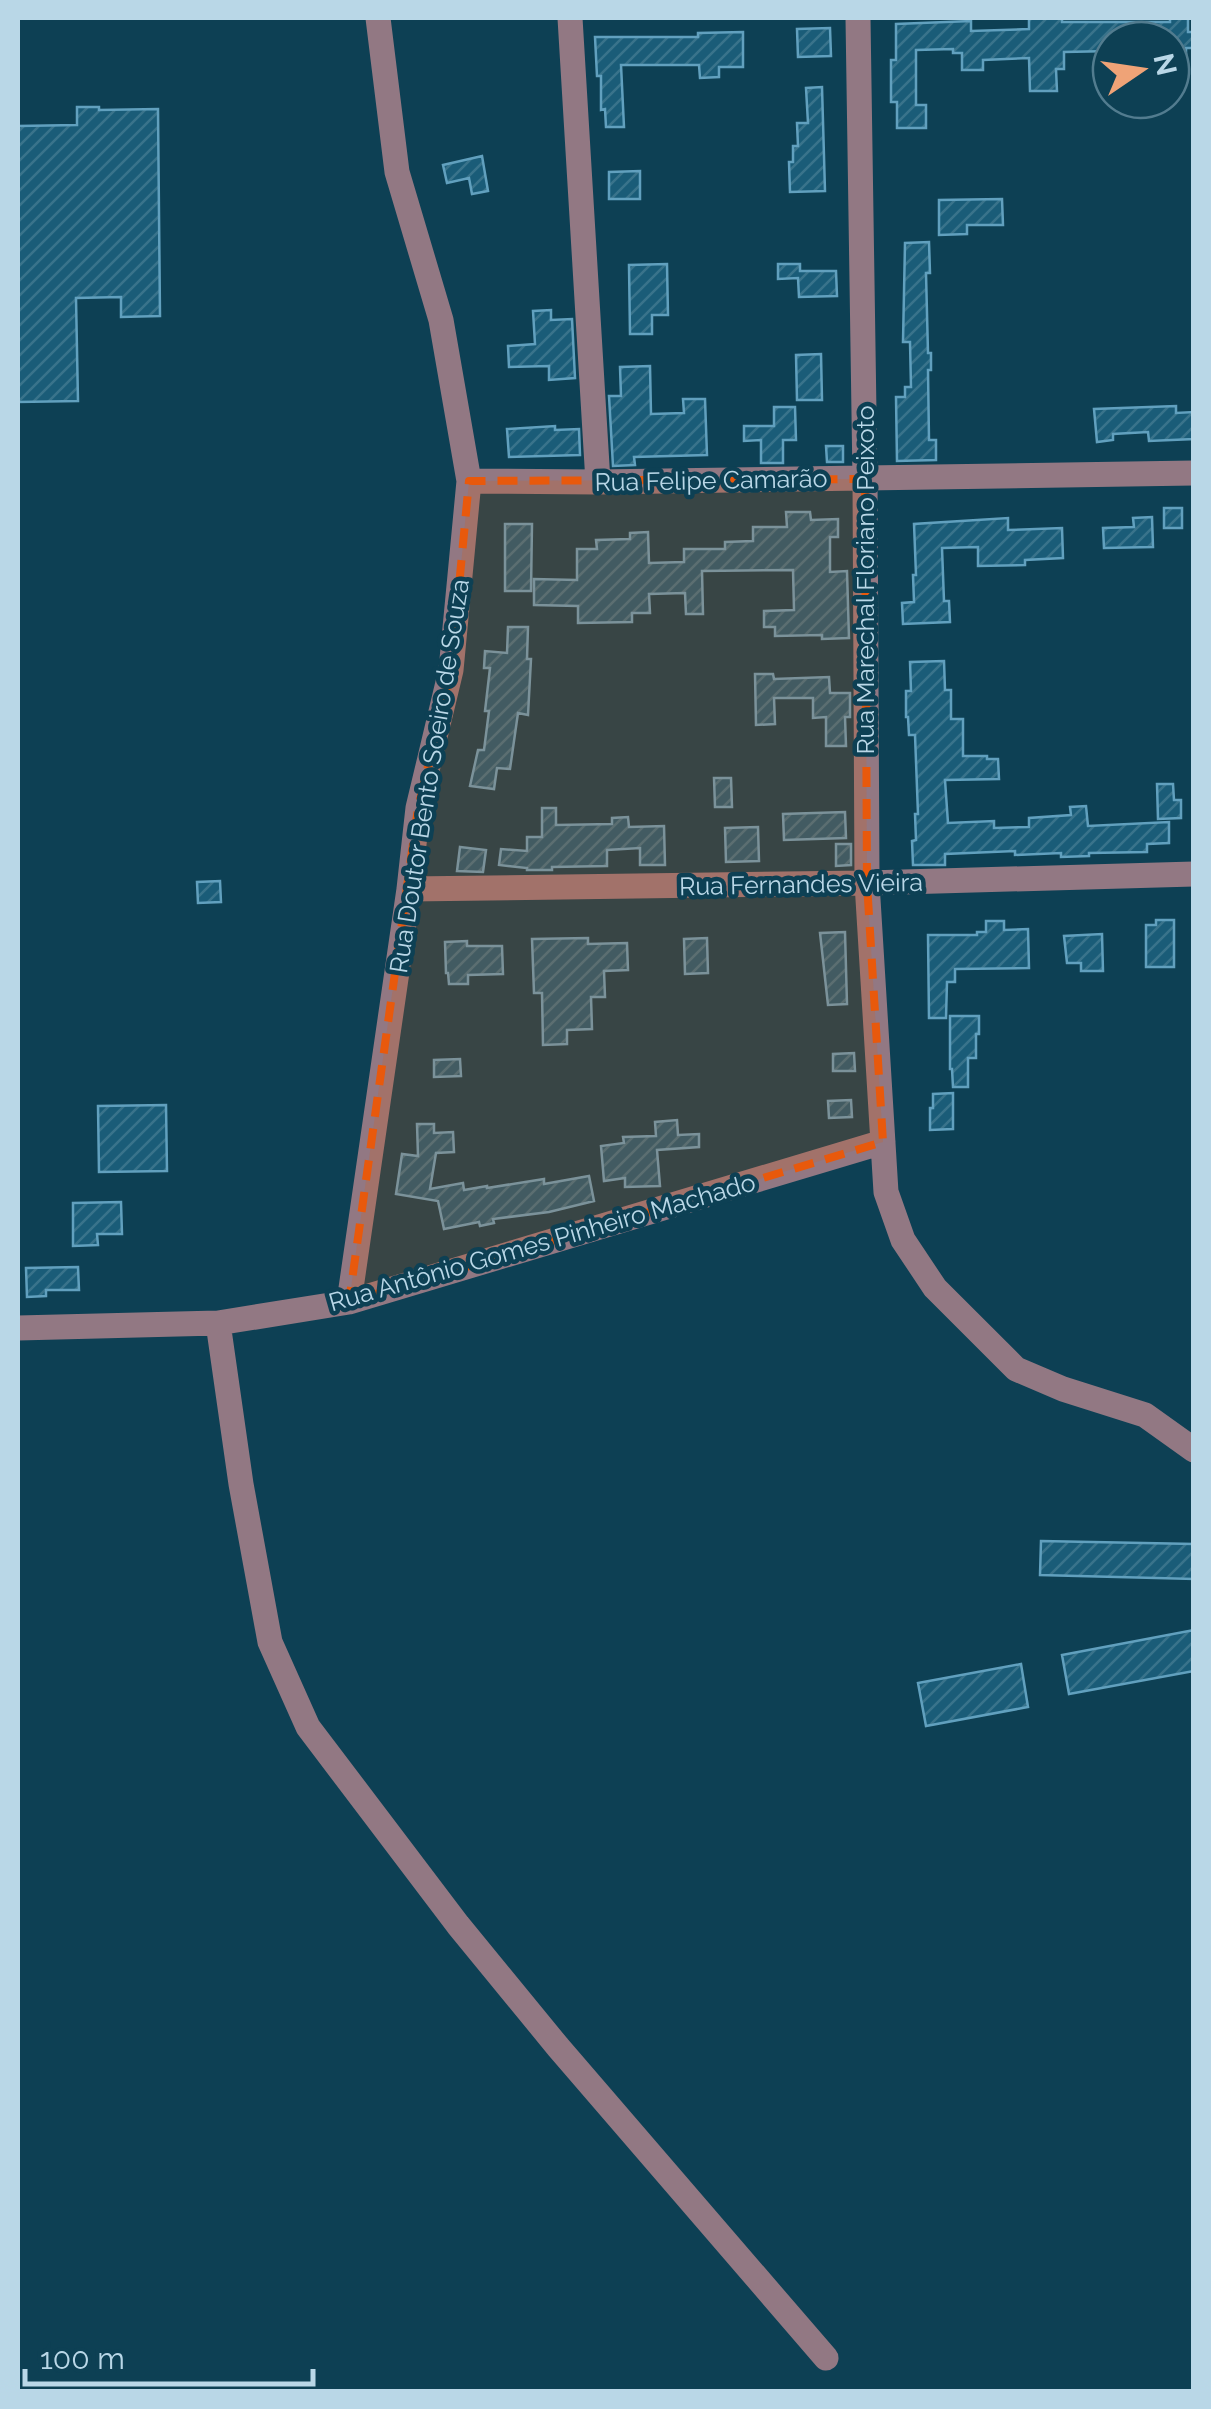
<svg xmlns="http://www.w3.org/2000/svg" width="1211" height="2409" font-family="Raleway,sans-serif">
<style>
.building{fill:url(#building-hatch);stroke:#61a0be;stroke-width:2.5}
.lines{fill:none;stroke-linecap:round;stroke-linejoin:round}
.minor{stroke:#927883;stroke-width:25}
.marked{fill:#e8590c;fill-opacity:0.2;stroke:#e8590c;stroke-width:8;stroke-dasharray:20 12;stroke-linejoin:round}
.labels{text-anchor:middle;dominant-baseline:central;stroke-width:9;stroke-linejoin:round;paint-order:stroke}
.street-label{font-size:25px;fill:#b9d7e7;stroke:#0d4054}
</style>
<defs>
<pattern id="building-hatch" width="6" height="6" patternUnits="userSpaceOnUse" patternTransform="scale(2.5)"><rect width="6" height="6" fill="#1a5c78"/><path d="M-1 1l2-2M0 6l6-6M5 7l2-2" fill="none" stroke="#39738b"/></pattern>
</defs>
<rect width="100%" height="100%" fill="#0d4054"/>
<path class="building" d="M1029,18H1062V22H1170V18H1188V32H1194V48H1186V80H1171V40H1111V51L1064,52V69H1056L1057,91H1030L1029,58L983,60V70H962V53H953V49L916,50V105H926V128H897V102H891V60H896V24L971,21V31L1029,29Z
M830,28L831,56L798,57L797,29Z
M743,32V67H719V77L700,78L699,65H621L624,127H606L605,109L601,110V76H597L595,37H698V33Z
M822,87L825,191L790,192L789,162H793V146H798L797,123H808L806,88Z
M77,107H99V110L158,109L160,316L121,317V297L76,298L78,401L18,402V126L77,125Z
M482,156L488,191L472,194L469,178L447,183L443,165Z
M640,171V199H609V172Z
M1002,199L1003,225H967V234L939,235V200Z
M929,242L930,273H926L928,353H931V370H928L929,440H936V460L897,461L896,397H905V387H911L910,342H903L905,243Z
M667,264L668,315H652V334H630L629,265Z
M778,264H800V271H836L837,296L799,297L798,278L778,279Z
M551,310V320L572,319L575,378L549,380V366L509,367L508,346L535,344L533,311Z
M821,354L822,400H797L796,355Z
M650,366L651,414L684,413L683,399H705L707,455L634,457L635,465L613,466L609,396H621L620,367Z
M1176,406V413L1194,412V439L1149,441L1148,432L1113,434V440L1097,442L1094,409Z
M774,407H795L796,440H783V463H761V440L744,441V426H774Z
M555,426V430L579,429L580,455L509,457L507,429Z
M826,446H843V462H827Z
M1164,508H1182V528H1164Z
M786,512H810L811,520L838,519V537H830V572L847,571L849,638L822,639V635L775,636V627H764V611L794,610L793,570L702,571L703,614H686L685,593L649,594L650,613H632V622L578,623V606L534,605V579L577,580V549H597L596,540L630,539V533L648,532L649,563L684,562V549H725V542L753,541V527H787Z
M1152,517L1153,547L1104,548L1103,528L1134,527L1133,518Z
M1008,518V530L1062,528L1063,558L1025,560V565L978,566V547L942,548L944,601H949L950,622L903,624L902,603L914,602L913,575H916L914,524Z
M505,524H532L531,591H505Z
M508,627H528L527,659H531L528,715L518,713L510,769L497,768L494,789L470,786L478,750H484L489,711H485L490,668H484L485,651L507,653Z
M944,661L945,690H951V719H963V756H987V759H998L999,779L945,780L948,823L994,821V828L1029,827V818L1071,815L1070,807L1086,806L1088,826L1169,822V843L1147,844V852L1089,853V856L1061,857V853L1015,855V851L945,854V865H913L912,841L916,840L915,814H918L915,735H909L908,717H906V691H911L910,662Z
M755,674H773L774,679L829,677L830,693H850V717H845L846,746H826V717L813,718V698H774L775,724L756,725Z
M714,778H731L732,807H715Z
M1157,784H1173L1174,800H1181V818L1158,819Z
M542,808H556V825L612,824V818L628,817L629,827L664,826L665,865H640V848L607,850V866L552,867V870H527V868L499,865L501,849L527,851V837H542Z
M845,812L846,838L784,840L783,814Z
M758,827L759,861L726,862L725,828Z
M836,844H851V865L836,866Z
M460,847L486,850L483,872L457,871Z
M220,881L221,902L198,903L197,882Z
M1156,920H1174V967H1146V925H1156Z
M986,921H1004V930L1028,929L1029,968L955,969V982H947L946,1018H929L928,935H977V932H986Z
M845,932L847,1004L828,1005L820,933Z
M1102,934L1103,971H1081V963H1067L1064,936Z
M588,938V944L627,943L628,970L604,971L605,997H591L592,1029L567,1030V1044L543,1045L542,993H534L532,939Z
M707,938L708,973L685,974L684,939Z
M467,941V946H502L503,974L468,975V984H449L448,973H446L445,942Z
M950,1016H979V1034H976V1058H968V1087H953L952,1069H950Z
M854,1053L855,1071H833V1054Z
M460,1059L461,1076L434,1077V1060Z
M953,1093V1129L930,1130V1108H933V1094Z
M851,1100L852,1117L829,1118L828,1101Z
M166,1105L167,1171L99,1172L98,1106Z
M677,1120L678,1135L699,1134V1147L657,1150L660,1186L625,1187V1178L604,1181L601,1146L624,1143L623,1137L656,1136L655,1122Z
M417,1124H434V1133L453,1132L454,1152L436,1153L430,1189L463,1183L464,1190L487,1186V1188L544,1179V1184L589,1176L594,1201L549,1212L493,1219L494,1223L480,1226L479,1222L444,1229L438,1201L396,1194L402,1154L418,1156Z
M121,1202L122,1234H97L98,1245L73,1246V1203Z
M78,1267L79,1290H46V1296L27,1297L26,1268Z
M1041,1541L1194,1544V1579L1040,1575Z
M1194,1630V1671L1069,1694L1062,1655Z
M1021,1664L1028,1707L926,1726L918,1683Z"/>
<g class="lines">
<path class="minor" d="M570,18L598,482
M858,18L865,479L867,883L886,1192L903,1240L935,1288L1016,1369L1063,1389L1145,1415L1194,1450
M469,481L598,482L1194,473
M409,889L867,883L1194,874
M349,1302L409,889L418,808L451,670L469,481L441,320L397,172L378,18
M218,1323L241,1484L270,1642L308,1727L458,1925L558,2047L826,2358
M18,1328L218,1323L349,1302L883,1142"/>
</g>
<path class="marked" d="M865,479L867,883L883,1142L349,1302L418,808L451,670L469,481Z"/>
<g class="labels">
<g class="street-label">
<text transform="translate(711 480) rotate(-1)">Rua Felipe Camarão</text>
<text transform="translate(865 580) rotate(-90)">Rua Marechal Floriano Peixoto</text>
<text transform="translate(429 776) rotate(-81)">Rua Doutor Bento Soeiro de Souza</text>
<text transform="translate(801 884) rotate(-1)">Rua Fernandes Vieira</text>
<text transform="translate(542 1242) rotate(-16)">Rua Antônio Gomes Pinheiro Machado</text>
</g>
</g>
<rect width="1211" height="2409" fill="none" stroke="#b9d7e7" stroke-width="40"/>
<g transform="translate(1141 70) rotate(77)"><circle r="48" fill="#0d4054" stroke="#527c8f" stroke-width="2.5"/>
<path d="M0-8L18 38L0 25L-18 38Z" fill="#efa377"/>
<text y="-15" font-size="28" font-weight="bold" text-anchor="middle" fill="#b9d7e7">N</text>
</g>
<path d="M25 2369v15h288v-15" fill="none" stroke="#b9d7e7" stroke-width="5"/>
<text x="40" y="2369" font-size="30" fill="#b9d7e7" stroke="#0d4054" stroke-width="8" paint-order="stroke">100 m</text>
</svg>
